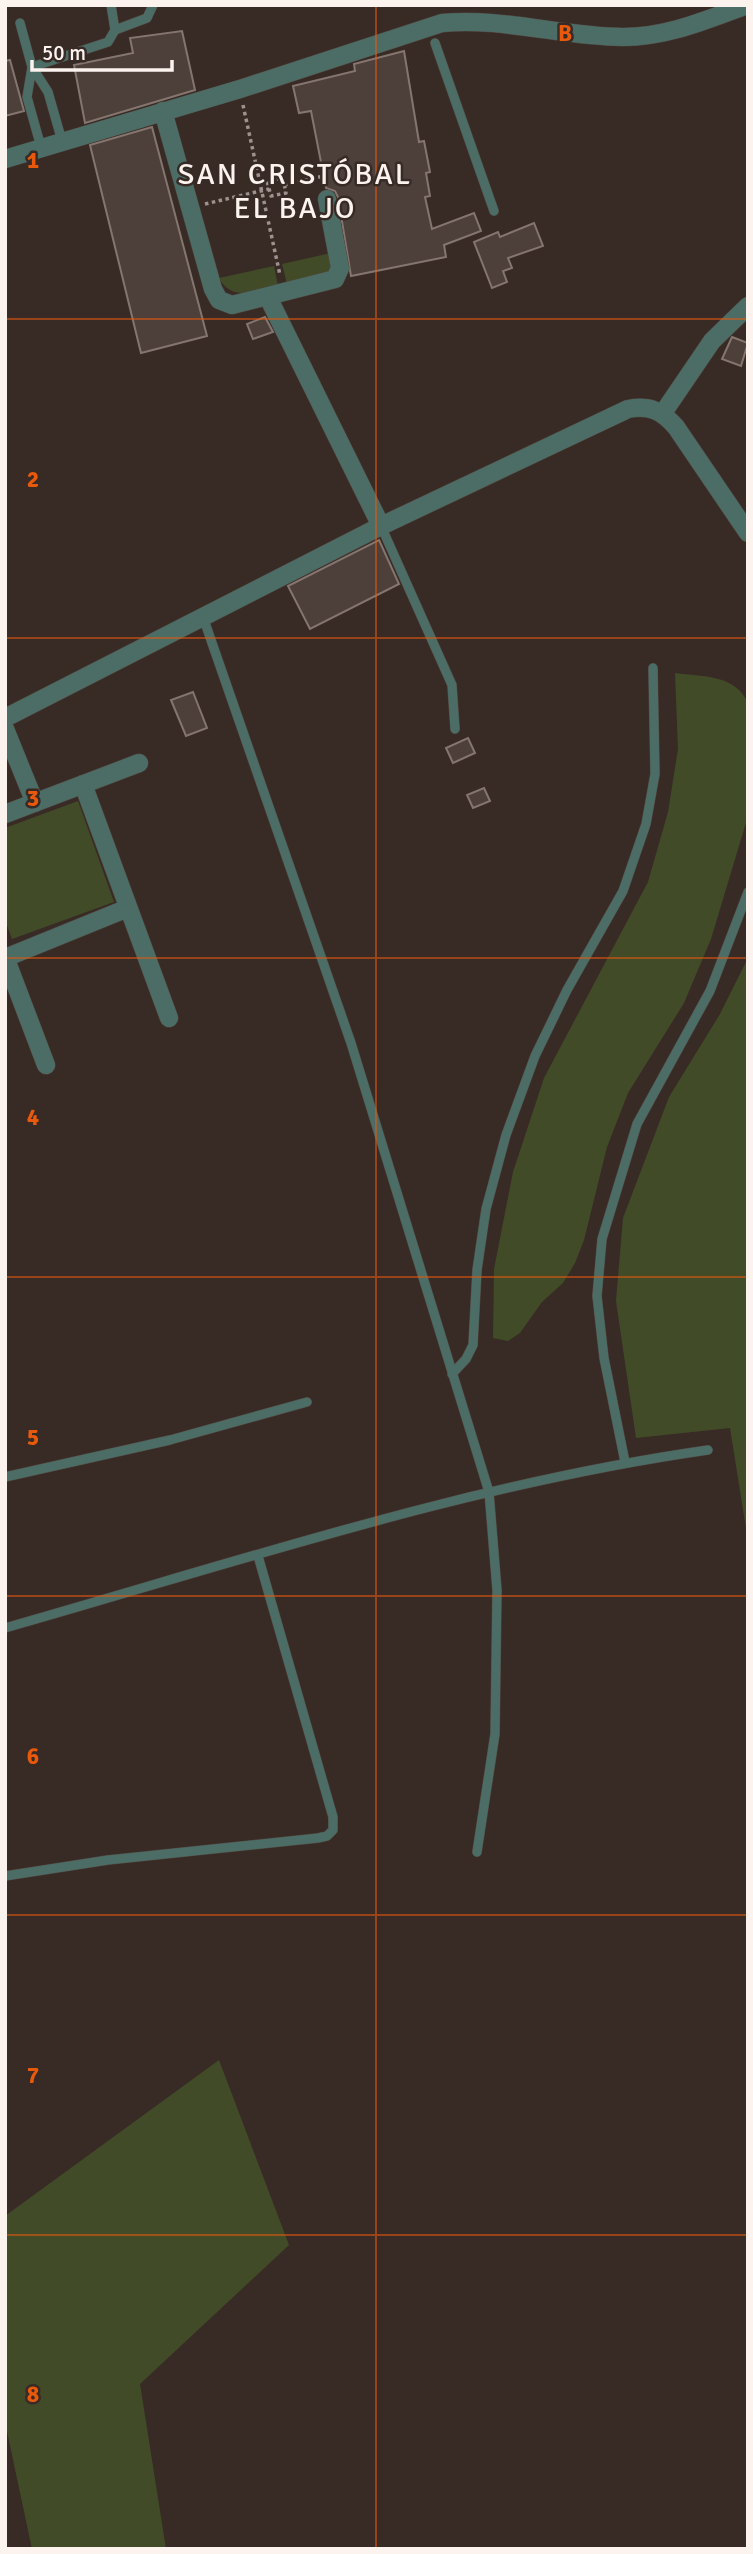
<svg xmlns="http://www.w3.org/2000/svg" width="753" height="2554" font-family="Signika,sans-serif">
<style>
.green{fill:#424b27}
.building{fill:#4d3f3a;stroke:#85756f;stroke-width:2}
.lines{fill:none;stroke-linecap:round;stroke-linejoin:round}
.service-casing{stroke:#534742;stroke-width:10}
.minor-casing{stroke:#534742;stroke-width:19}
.path{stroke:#9d928e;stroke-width:3.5;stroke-dasharray:3.5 3.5;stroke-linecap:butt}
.service{stroke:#4b6d65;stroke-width:9}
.minor{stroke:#4b6d65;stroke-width:18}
.grid{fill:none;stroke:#e8590c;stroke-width:2;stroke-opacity:0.55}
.labels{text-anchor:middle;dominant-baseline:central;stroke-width:5;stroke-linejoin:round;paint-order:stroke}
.quarter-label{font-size:30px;letter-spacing:2px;fill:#fcf3ef;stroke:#382b26}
.grid-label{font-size:23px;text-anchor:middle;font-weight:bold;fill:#e8590c;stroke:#382b26;stroke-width:5;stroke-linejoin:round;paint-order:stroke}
</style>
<rect width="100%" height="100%" fill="#382b26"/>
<path class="green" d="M331,253L332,265L328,273L287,284L282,264Z
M274,266L278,286C255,291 232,302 219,278Z
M675,673C703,677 735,674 748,703V816L711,939L684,1003L628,1093L607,1147L584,1240L575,1263L563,1283L542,1302L520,1333L508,1341L493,1338L494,1269L513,1172L544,1078L648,882L668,812L678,749Z
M78,801L114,902L12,939L5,920V828Z
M748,958V1541L730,1428L636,1438L616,1301L623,1218L669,1097L720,1014Z
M219,2060L289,2245L140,2384L166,2549H32L5,2422V2216Z"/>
<path class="building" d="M182,31L195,90L85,123L74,65L133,53L130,38Z
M404,51L419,142L424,141L430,172L426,173L430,196L425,197L432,229L474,213L481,231L444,245L446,257L351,276L338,197L335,191L326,188L311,111L299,113L293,86L355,71L354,64Z
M10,60L24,111L5,116V61Z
M152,127L207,336L141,353L90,145Z
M534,223L543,246L508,258L512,268L503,271L507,282L492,288L474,242L498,232L500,237Z
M265,317L273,332L253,339L247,324Z
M732,337L748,343L741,366L722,359Z
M379,540L399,584L310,629L288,586Z
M193,692L207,728L186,736L171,700Z
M468,738L475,753L453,763L446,748Z
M484,788L490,801L473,808L467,795Z"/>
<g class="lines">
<defs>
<path id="service" d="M20,23L32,67L48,92L62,141
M115,30L147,18L153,5
M435,43L494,211
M32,67L108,42L115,30L111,5
M32,67L27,97L41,147
M381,526L452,685L455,729
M203,617L351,1043L489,1492L497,1590L495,1734L477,1852
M452,1374L466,1359L473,1345L477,1270L486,1209L506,1135L535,1056L567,990L623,891L646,824L655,774L653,668
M625,1462L604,1358L597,1296L602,1239L637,1124L710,991L748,892
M5,1477L170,1440L307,1402
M5,1628C237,1562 469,1484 708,1450
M5,1876L108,1860L318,1838L327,1836L333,1830V1817L258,1556"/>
<path id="minor" d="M163,111L213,289L219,300L232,305L335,279L340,268L327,199
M5,159L240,89L442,23C502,17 563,37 623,37C667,37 706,20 747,5
M268,297L381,526
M663,413L712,341L748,306
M5,718L381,526L628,409C650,405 662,411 676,427L748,533
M5,729L35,803
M83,784L169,1018
M5,814L139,763
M5,957L46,1065
M5,958L128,908"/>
</defs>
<use href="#service" class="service-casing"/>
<use href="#minor" class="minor-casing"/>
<path class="path" d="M243,105L280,275
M283,178L286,193L271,196L267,181Z
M284,185L324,176
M205,204L269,189"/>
<use href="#service" class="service"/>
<use href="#minor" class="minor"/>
</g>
<path class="grid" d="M376,5V2549M5,319H748M5,638H748M5,958H748M5,1277H748M5,1596H748M5,1915H748M5,2235H748"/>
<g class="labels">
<g class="quarter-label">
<text x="295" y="174">SAN CRISTÓBAL<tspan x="295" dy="34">EL BAJO</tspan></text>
</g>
</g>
<g class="grid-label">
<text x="565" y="41">B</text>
<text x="33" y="168">1</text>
<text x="33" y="487">2</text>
<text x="33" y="806">3</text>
<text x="33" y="1125">4</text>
<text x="33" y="1445">5</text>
<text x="33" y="1764">6</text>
<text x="33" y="2083">7</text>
<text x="33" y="2402">8</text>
</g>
<rect width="753" height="2554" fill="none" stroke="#fcf3ef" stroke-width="14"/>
<path d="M32 60v10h140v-10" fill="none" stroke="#fcf3ef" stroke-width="3.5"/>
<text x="42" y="60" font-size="21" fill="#fcf3ef" stroke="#382b26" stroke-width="5" paint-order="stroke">50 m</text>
</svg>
